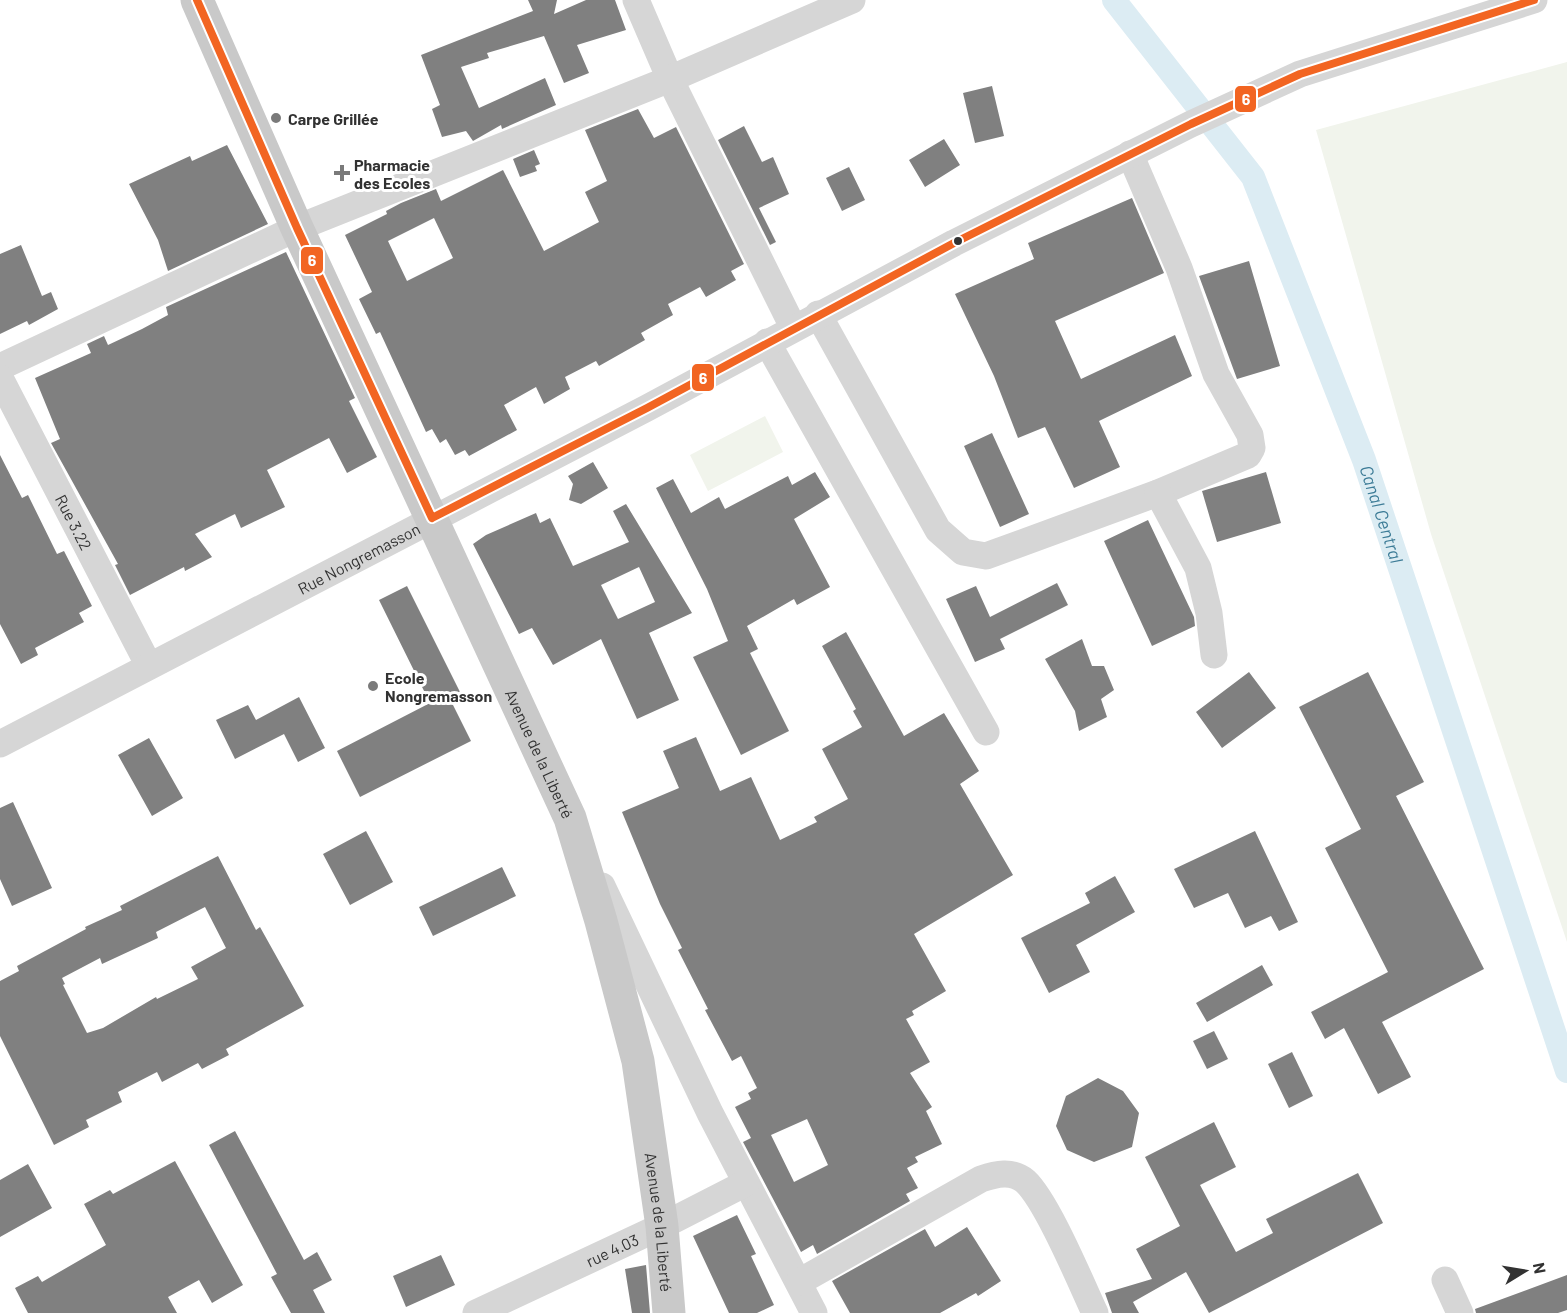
<svg xmlns="http://www.w3.org/2000/svg" width="1567" height="1313" font-family="Barlow,sans-serif">
<style>
.green{fill:#f1f4ec}
.lines{fill:none;stroke-linecap:round;stroke-linejoin:round}
.canal{stroke:#dcecf3;stroke-width:24}
.building{fill:#808080;fill-rule:evenodd}
.minor{stroke:#d6d6d6;stroke-width:27}
.major{stroke:#c9c9c9;stroke-width:33}
.bus-1-casing{stroke:#fff;stroke-width:12}
.bus-1{stroke:#f26522;stroke-width:8}
.poi-dot{fill:#7a7a7a;stroke:#fff;stroke-width:2}
.bus-dot{fill:#323232;stroke:#fff;stroke-width:2}
.labels{text-anchor:middle;dominant-baseline:central;stroke-width:6;stroke-linejoin:round;paint-order:stroke}
.poi-label{font-size:16px;font-weight:bold;fill:#323232;stroke:#fff;text-anchor:start}
.street-label{font-size:16px;fill:#323232;stroke:#fff}
.water-label{font-size:18px;font-style:italic;fill:#3d7c97;stroke:#fff}
.line-badge{stroke:#fff;stroke-width:2}
.badge-label{font-size:16px;text-anchor:middle;font-weight:bold;fill:#fff}
</style>
<rect width="100%" height="100%" fill="#fff"/>
<path class="green" d="M1567,62V942L1431,534L1316,130Z
M765,416L783,452L708,491L690,455Z"/>
<g class="lines">
<path class="canal" id="s1" d="M1114,0L1253,177L1364,460L1567,1071"/>
</g>
<path class="building" d="M528,0H557L554,14L586,0H615L626,30L577,45L589,73L564,83L544,36L487,53L489,58L461,67L479,108L545,78L556,105L502,129L501,125L473,141L466,131L442,137L432,109L440,105L421,55L533,11Z
M992,86L1004,136L975,143L963,93Z
M638,109L654,138L676,127L744,264L731,271L736,280L706,297L700,287L668,304L673,315L641,333L645,340L599,366L596,361L565,377L570,389L544,404L536,387L504,405L517,430L469,456L465,450L455,455L446,439L440,443L432,429L426,432L380,332L376,334L359,299L372,292L345,235L387,214L386,211L401,203L436,189L441,201L503,170L544,251L599,222L585,192L607,181L585,130ZM434,218L453,258L407,281L388,241Z
M744,126L762,162L773,157L789,194L759,208L776,242L770,245L718,140Z
M944,139L960,165L925,187L909,160Z
M227,145L268,224L168,271L158,240L129,184L190,156L192,161Z
M534,150L540,164L535,166L537,171L520,177L513,159Z
M849,167L865,200L842,211L826,178Z
M1132,198L1164,273L1055,321L1081,379L1175,335L1192,376L1099,421L1120,467L1074,488L1045,427L1018,438L994,376L955,294L1034,259L1028,243Z
M21,245L42,296L51,292L58,309L29,325L27,321L0,334V254Z
M286,252L355,398L349,401L377,457L347,473L329,438L267,470L285,507L241,528L235,514L195,534L212,557L185,571L184,567L130,595L115,565L118,564L51,443L60,439L35,378L91,353L87,344L104,336L108,345L142,329L168,315L166,307Z
M1249,261L1280,366L1237,379L1199,276Z
M992,433L1029,514L1000,527L964,446Z
M0,455L22,498L28,495L57,554L64,551L92,606L79,613L84,622L35,648L38,655L21,664L0,624Z
M593,462L608,488L581,504L569,500L573,484L568,476Z
M815,472L830,497L794,519L830,587L797,605L794,599L747,626L758,649L750,653L789,731L741,755L693,657L728,641L707,589L656,488L673,479L691,513L719,497L725,509L788,476L792,485Z
M1266,472L1281,523L1217,542L1202,491Z
M626,504L692,613L649,633L679,700L637,719L601,639L553,665L532,628L519,634L473,544L486,535L536,513L540,523L550,518L573,566L629,542L613,511ZM639,567L655,602L618,619L601,585Z
M1148,520L1194,617L1195,626L1152,646L1104,541Z
M1057,583L1068,605L1000,639L1005,649L975,662L946,599L976,586L990,617Z
M407,586L462,696L451,701L471,741L360,797L337,751L430,703L379,600Z
M846,632L904,736L944,713L979,771L960,784L1013,875L914,934L946,991L912,1011L914,1015L906,1019L930,1062L910,1073L932,1107L926,1111L942,1144L915,1157L918,1162L907,1168L918,1188L906,1194L910,1201L817,1254L813,1245L801,1252L743,1142L751,1138L735,1107L751,1099L748,1093L757,1088L741,1056L732,1061L705,1010L708,1009L678,950L682,948L660,904L622,812L679,788L663,751L696,737L720,791L751,777L780,840L817,822L814,817L848,799L822,749L862,727L853,711L856,709L822,646ZM807,1119L828,1165L794,1182L771,1135Z
M1082,639L1092,666H1104L1114,690L1101,699L1107,717L1079,731L1075,711L1045,659Z
M1249,672L1276,708L1222,748L1196,712Z
M1368,672L1424,782L1396,796L1484,969L1382,1022L1411,1077L1378,1094L1344,1028L1325,1039L1311,1012L1388,972L1325,848L1361,829L1299,707Z
M299,697L325,748L298,762L284,734L235,759L216,720L248,705L256,720Z
M149,738L183,798L152,816L118,755Z
M13,802L52,888L12,906L0,879V808Z
M366,831L393,882L350,905L323,854Z
M1255,831L1298,922L1279,931L1271,916L1245,928L1228,893L1194,908L1174,869Z
M218,856L256,930L260,927L304,1006L226,1049L229,1055L202,1069L198,1063L162,1082L157,1072L118,1092L122,1102L86,1120L89,1127L54,1145L0,1036V981L19,971L17,966L86,929L85,927L122,910L120,906ZM205,907L226,948L191,967L198,979L157,999L156,997L103,1028L87,1033L63,985L65,984L62,978L100,958L102,964L158,938L156,932Z
M502,867L516,896L433,936L419,907Z
M1115,876L1135,912L1076,945L1090,972L1049,993L1021,938L1090,903L1085,893Z
M1262,965L1273,985L1207,1022L1196,1003Z
M1214,1031L1228,1059L1207,1069L1193,1041Z
M1292,1052L1313,1096L1289,1108L1268,1064Z
M1098,1078L1123,1091L1139,1113L1132,1147L1094,1162L1067,1150L1056,1126L1066,1096Z
M1214,1122L1236,1167L1200,1185L1236,1252L1273,1233L1266,1219L1358,1173L1383,1223L1209,1313L1186,1272L1133,1302L1139,1313H1112L1105,1293L1152,1279L1136,1249L1180,1226L1145,1157Z
M235,1131L304,1260L317,1252L332,1280L313,1290L325,1313H291L271,1277L277,1274L209,1145Z
M175,1161L243,1285L212,1303L199,1280L168,1297L177,1313H28L15,1288L38,1276L42,1282L106,1245L84,1204L110,1190L113,1194Z
M28,1164L52,1208L0,1237V1180Z
M737,1215L756,1254L751,1256L774,1305L757,1313H729L693,1236Z
M967,1227L1001,1281L978,1296L976,1293L940,1313H850L832,1281L925,1229L935,1247Z
M441,1255L455,1285L406,1307L393,1276Z
M646,1265L650,1313H632L625,1269Z
M1567,1275V1310L1558,1313H1476L1475,1309Z"/>
<g class="lines">
<g class="minor">
<path d="M636,0L670,79L793,327"/>
<path d="M818,314L938,530L963,552L986,556L1158,493L1248,455L1252,448L1250,435L1216,374L1179,268L1130,154"/>
<path d="M767,342L986,732"/>
<path d="M0,367L297,228L670,79L852,0"/>
<path id="s2" d="M0,378L149,666"/>
<path d="M1158,493L1198,568L1209,613L1214,655"/>
<path id="s3" d="M0,744L647,408L954,243L1191,124L1300,74L1534,0"/>
<path d="M602,886L710,1113L814,1313"/>
<path d="M1445,1280L1460,1313"/>
<path d="M799,1282L981,1179C996,1174 1012,1170 1025,1181C1047,1201 1081,1283 1095,1313"/>
<path id="s4" d="M476,1313L662,1226L746,1183"/>
</g>
<path class="major" id="s5" d="M197,0L297,228L570,818L601,921L638,1061L662,1226L669,1313"/>
<defs>
<path id="bus-1" d="M197,0L297,228L432,518
M432,518L647,408L954,243L1191,124L1300,74L1534,0"/>
</defs>
<use href="#bus-1" class="bus-1-casing"/>
<use href="#bus-1" class="bus-1"/>
</g>
<g class="poi-dot">
<circle cx="276" cy="118" r="6"/>
<path d="M339 164h6v6h6v6h-6v6h-6v-6h-6v-6h6z"/>
<circle cx="373" cy="686" r="6"/>
</g>
<circle class="bus-dot" cx="958" cy="241" r="5"/>
<g class="labels">
<g class="poi-label">
<text x="288" y="118">Carpe Grillée</text>
<text x="354" y="164">Pharmacie<tspan x="354" dy="18">des Ecoles</tspan></text>
<text x="385" y="677">Ecole<tspan x="385" dy="18">Nongremasson</tspan></text>
</g>
<g class="street-label">
<text stroke="none"><textPath href="#s2" startOffset="162">Rue 3.22</textPath></text>
<text stroke="none"><textPath href="#s3" startOffset="404">Rue Nongremasson</textPath></text>
<text stroke="none"><textPath href="#s5" startOffset="828">Avenue de la Liberté</textPath></text>
<text stroke="none"><textPath href="#s5" startOffset="1314">Avenue de la Liberté</textPath></text>
<text stroke="none"><textPath href="#s4" startOffset="150">rue 4.03</textPath></text>
</g>
<g class="water-label">
<text stroke="none"><textPath href="#s1" startOffset="586">Canal Central</textPath></text>
</g>
</g>
<g class="line-badge">
<rect x="1234" y="85" width="23" height="28" rx="6" fill="#f26522"/>
<rect x="300" y="246" width="24" height="29" rx="6" fill="#f26522"/>
<rect x="691" y="363" width="24" height="29" rx="6" fill="#f26522"/>
</g>
<g class="badge-label">
<text x="1246" y="105">6</text>
<text x="312" y="266">6</text>
<text x="703" y="384">6</text>
</g>
<g transform="translate(1525 1271) rotate(79)" stroke="#ffffff" stroke-width="4.5" paint-order="stroke">
<path d="M0-4.5L10 22L0 15L-10 22Z" fill="#323232"/>
<text y="-9" font-size="16" font-weight="bold" text-anchor="middle" fill="#323232">N</text>
</g>
</svg>
